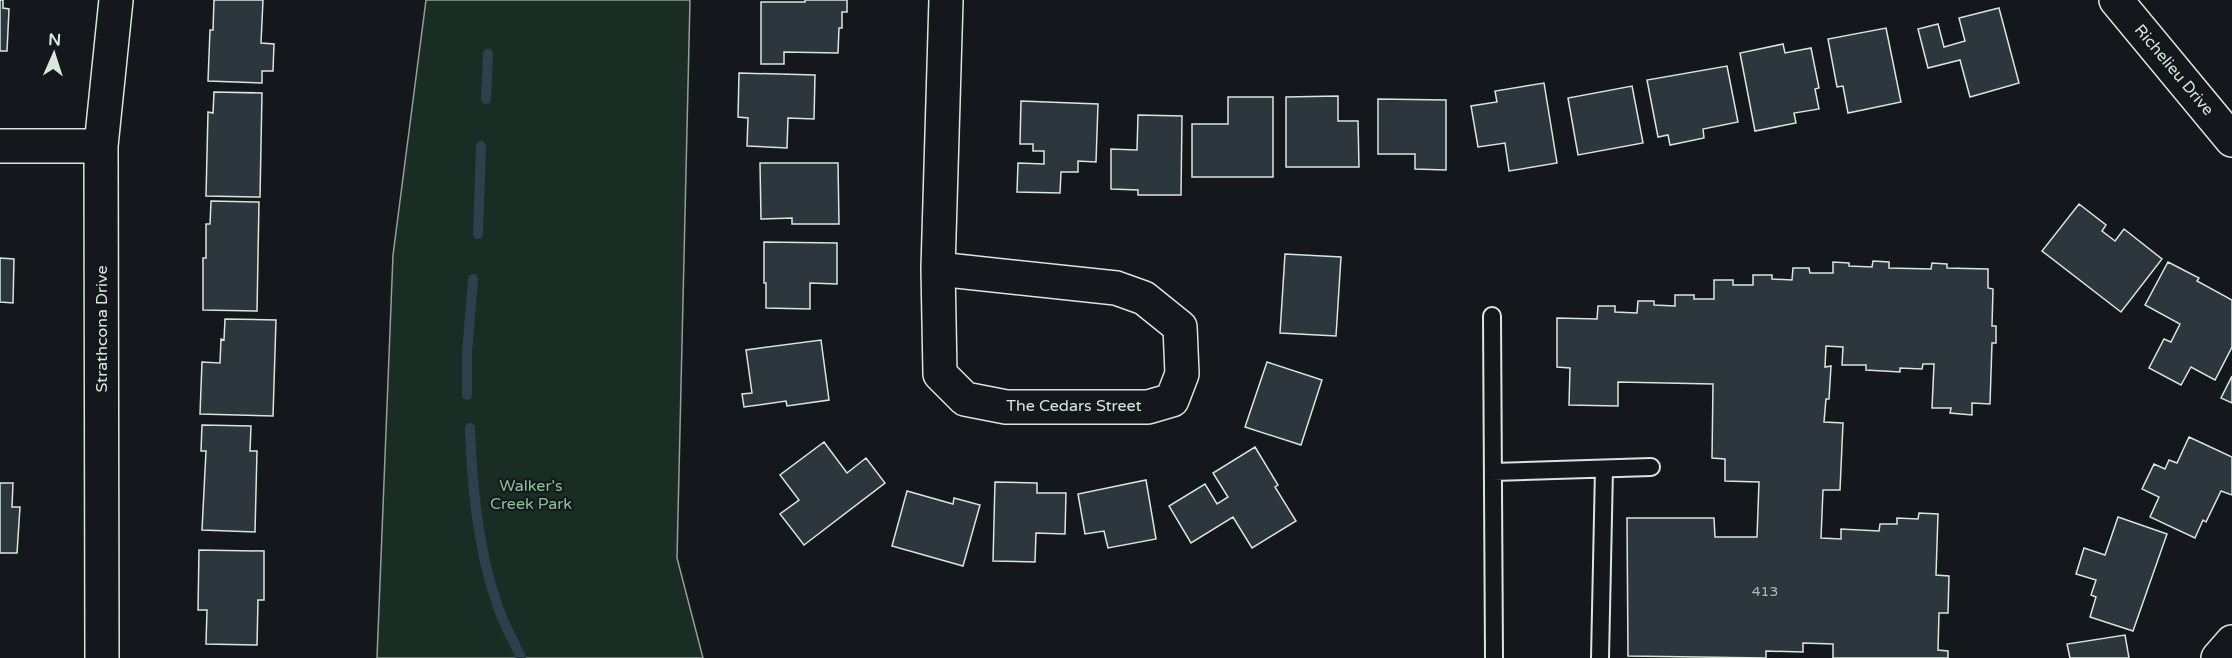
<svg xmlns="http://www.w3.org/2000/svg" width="2232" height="658" font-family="'Varela Round',sans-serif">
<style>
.green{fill:#1a2d24;stroke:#939e99;stroke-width:1.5}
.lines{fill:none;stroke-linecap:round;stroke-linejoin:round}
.stream{stroke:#2f3f4d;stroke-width:10}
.building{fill:#2c363c;stroke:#d8e6dc;stroke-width:1.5}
.service-casing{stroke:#d8e6dc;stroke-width:20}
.minor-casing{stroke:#d8e6dc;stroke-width:36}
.tertiary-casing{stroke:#d8e6dc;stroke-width:36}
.service{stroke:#14181c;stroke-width:16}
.minor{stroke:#14181c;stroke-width:33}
.tertiary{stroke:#14181c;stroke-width:33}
.labels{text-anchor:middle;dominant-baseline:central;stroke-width:4.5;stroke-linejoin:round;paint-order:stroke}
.number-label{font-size:14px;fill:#adbab4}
.street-label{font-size:16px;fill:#d8e6dc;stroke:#14181c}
.park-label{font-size:16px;fill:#8ac095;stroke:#14181c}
</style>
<rect width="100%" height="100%" fill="#14181c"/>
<path class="green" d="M426,0H690L677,558L703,658H377L393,255Z"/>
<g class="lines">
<path class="stream" d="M486,99L488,54
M478,234L481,146
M467,395V353L473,279
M470,428C472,488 478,551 498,607C504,625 514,641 521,658"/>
</g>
<path class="building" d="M0,0H3V8L9,9L7,51H0Z
M214,0H263L261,43L274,44L273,71H262V83L208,81L210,30H213Z
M805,0H847V12H842V28H839L838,53L784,52V64H761V2H805Z
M1999,8L2019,83L1970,97L1960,60L1928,68L1918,29L1938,24L1944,47L1965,41L1959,18Z
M1886,28L1901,102L1848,113L1843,86L1837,87L1828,39Z
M1783,44L1785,53L1811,48L1819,88L1815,89L1819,109L1794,113L1796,123L1755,131L1740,53Z
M1727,66L1738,122L1703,129L1704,138L1670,145L1668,135L1658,137L1647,80Z
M739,73L815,75L814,119L788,118L787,148L747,146L748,118L738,117Z
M1544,83L1557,163L1509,171L1505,143L1478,147L1471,106L1497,102L1495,91Z
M1632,86L1643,143L1578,155L1568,98Z
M214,92L262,93L260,197L206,196L208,112L213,113Z
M1338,96V121H1358L1359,167H1286V97Z
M1228,97H1273V177H1192V124H1228Z
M1378,99L1446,100V170L1415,169V154H1378Z
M1021,101L1098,104L1096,162L1078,161V172H1061L1060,193L1017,192L1018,163L1044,164V151H1033V144H1020Z
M1138,115L1182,116L1181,195H1138V190L1111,189V149L1137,150Z
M760,163H838L839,224H792V218L761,219Z
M211,201L259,202L257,311L203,310V258H206V224H210Z
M2079,204L2106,225L2102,231L2115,241L2124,229L2162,259L2121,312L2042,251Z
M764,242L837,243V284L810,283V309L766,308V283H764Z
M1285,254L1341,257L1336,336L1280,333Z
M0,258L14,259L13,303L0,302Z
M1873,261L1889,262V268L1931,269L1932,263L1947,264V268L1988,269V288L1993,289L1992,326H1996V343H1992L1990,404L1972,403V415L1950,413L1951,408H1932L1934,364H1923L1922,369L1900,368V372L1866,370V365H1842L1843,347L1826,346L1825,367L1831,366L1829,399H1826L1824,422L1843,423L1840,490H1823L1821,538L1841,539V529L1879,531L1880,524H1897V518L1918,519L1919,513L1938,514L1936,575L1949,576L1948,613H1939L1938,650L1948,651V658H1833V644L1803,643V652L1766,651V658L1628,656L1627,518H1714L1715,537H1757L1759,482L1725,481V459L1712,458L1713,384L1618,382V406L1569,405L1570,368L1557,367V318L1597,319L1598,306H1615V312L1637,313L1638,301H1654V305L1675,306V295H1694V299H1714V280H1733V285H1753V275H1772V279L1792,280L1793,268H1809L1810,273H1833V262L1849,263V266L1872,267Z
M2168,262L2199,278L2197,281L2232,300V347L2215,380L2191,367L2181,385L2149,368L2164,339L2171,342L2180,324L2145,305Z
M225,319L276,320L273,416L200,414L202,362L220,363L221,339L224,340Z
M821,340L829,400L787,406L786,401L744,407L742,394L752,393L746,350Z
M1267,362L1322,380L1301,445L1245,427Z
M2232,376V403L2221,398Z
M202,425L251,426L250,451H257L255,532L202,530L206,451H201Z
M2189,437L2232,457V495L2221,491L2206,522L2203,520L2195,538L2150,517L2159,497L2142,489L2154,464L2165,469L2169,460L2177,463Z
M824,442L847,473L866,458L885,483L804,545L780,514L799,500L780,475Z
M1255,447L1278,485L1275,487L1296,521L1252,548L1233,517L1191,543L1169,506L1205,484L1217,504L1228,497L1213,473Z
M1146,480L1156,539L1108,548L1104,531L1085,534L1078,494Z
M995,482L1037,483V493H1066L1065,534L1036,533L1035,562L993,561Z
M0,483H13L12,507H20L17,553H0Z
M907,491L953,504L954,498L980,505L963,566L892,546Z
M2118,517L2167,534L2133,631L2090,617L2096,597L2091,595L2096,580L2076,574L2084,548L2105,555Z
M199,550L264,551V600H258L257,645L206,644L207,610H198Z
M2125,635L2129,658H2070L2067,644Z"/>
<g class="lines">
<defs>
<path id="service" d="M1492,316L1494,658
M1493,472L1651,467
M1600,658L1604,469"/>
<path id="minor" d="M0,146H101
M938,269L1116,288L1144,298L1180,327L1182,374L1172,400L1148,407H1006L965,399L940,374L938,269L946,0
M102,658L101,146L116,0
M2218,658L2232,642"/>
<path id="tertiary" d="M2116,0L2232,140"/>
</defs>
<use href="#service" class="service-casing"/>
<use href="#minor" class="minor-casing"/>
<use href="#tertiary" class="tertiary-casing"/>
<use href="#service" class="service"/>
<use href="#minor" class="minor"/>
<use href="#tertiary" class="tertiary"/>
</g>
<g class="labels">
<g class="number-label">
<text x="1765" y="591">413</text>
</g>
<g class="street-label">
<text transform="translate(2174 70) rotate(50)">Richelieu Drive</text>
<text transform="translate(102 329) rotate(-90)">Strathcona Drive</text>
<text x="1074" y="406">The Cedars Street</text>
</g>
<g class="park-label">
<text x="531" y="486">Walker's<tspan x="531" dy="18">Creek Park</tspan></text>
</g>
</g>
<g transform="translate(54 54) rotate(3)" stroke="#14181c" stroke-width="4.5" paint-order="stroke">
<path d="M0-4.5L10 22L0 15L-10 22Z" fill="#d8e6dc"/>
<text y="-9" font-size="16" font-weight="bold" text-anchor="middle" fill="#d8e6dc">N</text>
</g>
</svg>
